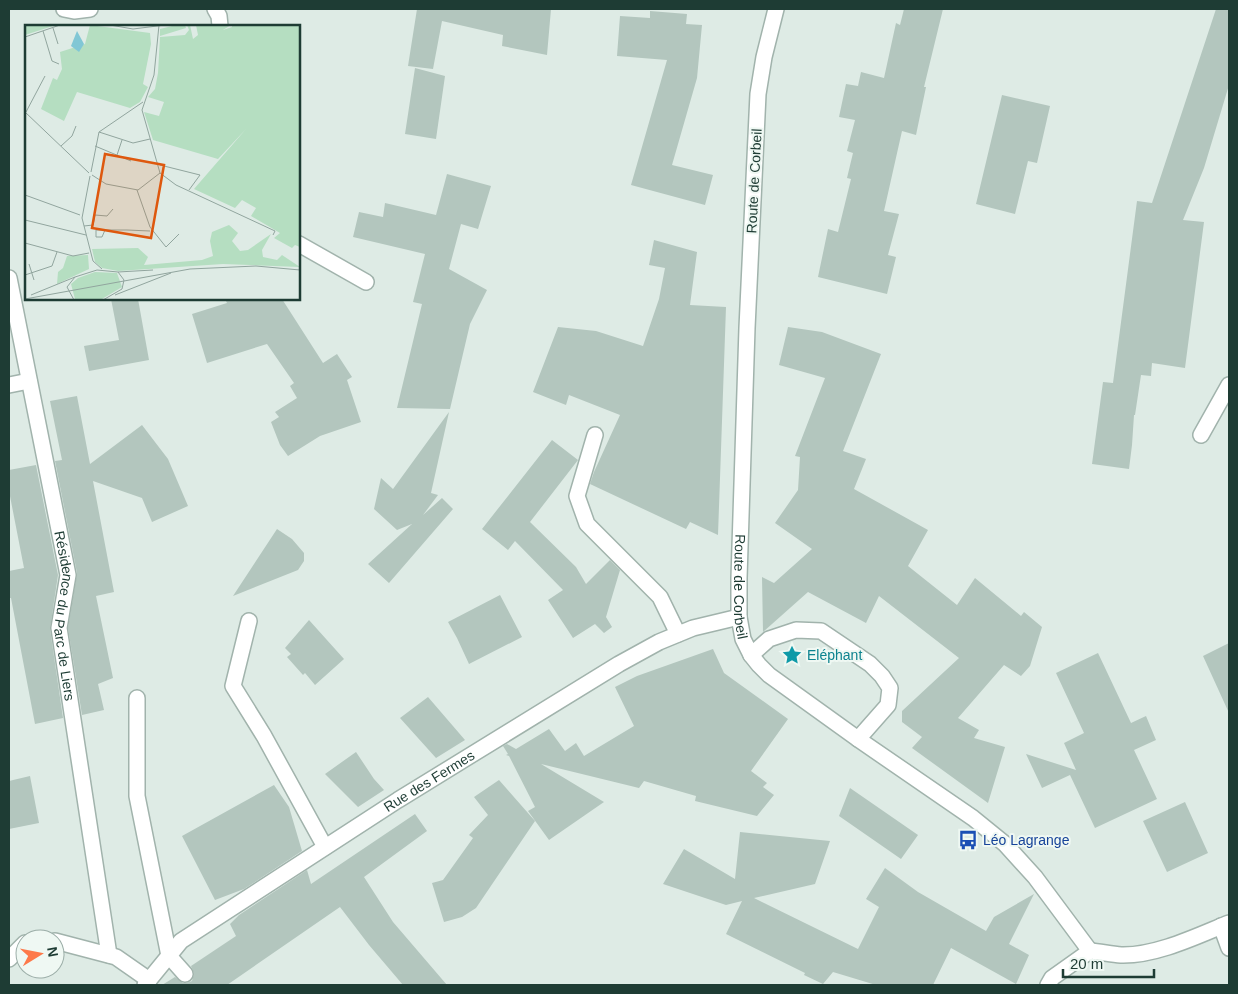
<svg xmlns="http://www.w3.org/2000/svg" width="1238" height="994" font-family="Arial,sans-serif">
<style>
.building{fill:#b3c6be}
.lines{fill:none;stroke-linecap:round;stroke-linejoin:round}
.service-casing{stroke:#a1b3ac;stroke-width:18}
.minor-casing{stroke:#a1b3ac;stroke-width:18}
.service{stroke:#fff;stroke-width:15}
.minor{stroke:#fff;stroke-width:15}
.labels{text-anchor:middle;dominant-baseline:central;stroke-width:4;stroke-linejoin:round;paint-order:stroke}
.street-label{font-size:14px;fill:#1e3c34;stroke:#eff8f3}
.culture-label{font-size:14px;fill:#0d838f;stroke:#eff8f3;text-anchor:start}
.transit-label{font-size:14px;fill:#164399;stroke:#eff8f3;text-anchor:start}
.inset-road{fill:none;stroke:#91a59e;stroke-width:1}
.view{fill:#de580e;fill-opacity:0.15;stroke:#de580e;stroke-width:2.5}
.inset-edge{fill:none;stroke:#1e3c34;stroke-width:2.5}
</style>
<rect width="100%" height="100%" fill="#deebe5"/>
<path class="building" d="M417,9H551L547,55L502,46L503,35L442,21L433,69L408,66Z
M904,9H943L924,87H926L916,135L902,131L884,211L899,214L888,255L896,257L887,294L818,277L828,229L838,232L851,179L847,178L853,153L847,151L855,120L839,117L846,84L858,86L861,72L884,78L896,23L900,25Z
M1216,9H1229V85L1204,168L1183,220L1204,222L1185,368L1152,363L1151,376L1141,375L1135,415H1134L1132,445L1129,469L1092,464L1103,382L1113,383L1137,201L1152,203Z
M650,11L687,14L686,24L702,25L697,78L672,165L713,175L705,205L631,185L667,60L617,56L620,16L650,18Z
M415,68L445,76L436,139L405,134Z
M1002,95L1050,106L1037,163L1028,161L1015,214L976,204Z
M447,174L491,186L478,229L461,224L449,269L487,290L470,324L450,409L397,408L422,304L413,302L425,254L353,237L359,212L383,217L385,203L436,215Z
M654,240L697,252L690,305L726,307L718,535L690,522L686,529L590,484L594,472L620,415L569,395L566,405L533,392L558,327L596,331L643,346L659,299L665,268L649,265Z
M111,299H138L149,360L89,371L84,346L119,340Z
M225,299H282L323,363L337,354L352,377L347,380L361,422L320,436L288,456L280,445L271,422L279,417L275,412L297,398L290,386L294,383L267,344L207,363L192,314L227,303Z
M788,327L822,332L881,354L843,451L866,459L854,489L928,530L908,566L957,605L975,578L1021,616L1024,612L1042,627L1030,666L1021,676L1004,665L958,718L979,730L974,738L1005,747L988,803L912,748L922,737L902,722V711L959,658L879,596L866,623L808,592L763,632L762,577L774,583L812,549L775,523L798,490L800,457L795,456L825,378L779,365Z
M77,396L90,464L142,425L168,459L188,506L152,522L142,498L93,481L114,592L96,596L113,678L98,684L104,710L82,715L68,628L77,573L55,461L62,460L50,401Z
M449,412L431,493L438,495L423,515L442,498L453,509L389,583L368,564L412,524L397,530L374,509L381,478L393,489Z
M552,440L578,460L530,522L576,567L586,584L610,560L620,570L606,617L612,627L604,633L595,624L573,638L548,600L563,590L515,541L508,550L482,529Z
M36,465L58,575L50,629L63,718L35,724L11,598H9V571L24,568L9,491V470Z
M277,529L292,539L304,553V561L298,570L233,596Z
M500,595L522,637L469,664L457,638L448,622Z
M309,620L344,659L315,685L305,673L303,675L287,657L291,654L285,648Z
M1229,643V713L1203,656Z
M713,649L724,673L788,719L751,771L767,783L763,787L774,795L757,816L695,801L696,796L644,781L639,788L541,764L604,802L549,840L528,811L535,807L509,756L506,755L508,754L503,746L507,744L516,749L549,729L565,751L576,743L584,756L634,726L615,687L637,676Z
M1098,653L1131,723L1146,716L1156,740L1134,750L1157,799L1095,828L1070,775L1042,788L1026,754L1076,770L1064,743L1084,733L1056,673Z
M428,697L465,740L436,758L400,718Z
M356,752L374,779L384,790L358,807L325,774Z
M30,776L39,823L9,829V781Z
M499,780L535,821L476,908L462,917L444,922L432,883L443,880L473,838L469,835L488,815L474,797Z
M274,785L289,807L302,851L244,889L215,900L182,836Z
M850,788L918,835L901,859L839,816Z
M1185,802L1208,853L1167,872L1143,821Z
M415,814L427,831L364,877L393,922L447,985H403L369,945L340,907L227,985H162L175,977L183,983H187L192,981L194,973L191,966L236,936L230,924L239,915L307,870L311,884Z
M740,832L830,841L815,884L754,898L858,949L879,907L866,899L885,868L918,892L986,931L994,917L1034,894L1009,944L1029,955L1016,984L951,948L933,985H876L833,972L823,984L804,975L805,973L726,934L742,901L726,905L663,884L684,849L735,879Z"/>
<g class="lines">
<defs>
<path id="service" d="M595,435L577,496L587,524L660,597L678,634
M249,621L233,686L264,736L325,847
M137,698V796L169,956L185,974
M9,959L25,943"/>
<g id="minor">
<path d="M64,9L74,11L90,9"/>
<path d="M215,9L219,16L220,26"/>
<path id="s1" d="M776,9L764,57L758,94L747,328L739,578V617L743,639L751,655L759,665L769,675L858,739L973,818L1005,844L1035,877L1090,951"/>
<path d="M299,244L366,282"/>
<path id="s2" d="M9,278L68,575L59,628L109,955"/>
<path d="M9,385L29,381"/>
<path d="M1201,435L1229,385"/>
<path d="M751,655L769,639L796,630L821,631L870,664L882,676L890,688L888,705L858,739"/>
<path d="M1221,926L1229,948"/>
<path d="M55,941L116,957L149,980"/>
<path d="M1090,951C1100,952 1111,954 1121,955C1156,956 1197,936 1229,923"/>
<path id="s3" d="M145,985L181,941L398,800L619,664L659,642L693,628L739,617"/>
<path d="M1048,985L1052,978L1090,951"/>
</g>
</defs>
<use href="#service" class="service-casing"/>
<use href="#minor" class="minor-casing"/>
<use href="#service" class="service"/>
<use href="#minor" class="minor"/>
</g>
<defs>
<symbol id="sight-bare" viewBox="-9 -9 18 18"><path d="M0-6L1.8-2.2L6-1.7L2.9 1.2L3.7 5.4L0 3.3L-3.7 5.4L-2.9 1.2L-6-1.7L-1.8-2.2Z" fill="#0f9aa8" stroke="#eff8f3" stroke-width="2.5" paint-order="stroke"/></symbol>
<symbol id="bus-bare" viewBox="-9 -9 18 18"><path d="M-5-6H5V4H4V6H2V4H-2V6H-4V4H-5ZM-3.5-4V0h7V-4ZM-3.5 1.2v1.5H-2V1.2ZM2 1.2v1.5H3.5V1.2Z" fill="#1a4fb4" stroke="#eff8f3" stroke-width="2.5" paint-order="stroke"/></symbol>
</defs>
<g fill-rule="evenodd">
<use href="#sight-bare" x="778" y="641" width="28" height="28"/>
<use href="#bus-bare" x="954" y="826" width="28" height="28"/>
</g>
<g class="labels">
<g class="street-label">
<text transform="translate(754 181) rotate(-87)">Route de Corbeil</text>
<text stroke="none"><textPath href="#s1" startOffset="580">Route de Corbeil</textPath></text>
<text stroke="none"><textPath href="#s2" startOffset="344">Résidence du Parc de Liers</textPath></text>
<text stroke="none"><textPath href="#s3" startOffset="352">Rue des Fermes</textPath></text>
</g>
<g class="culture-label">
<text x="807" y="655">Eléphant</text>
</g>
<g class="transit-label">
<text x="983" y="840">Léo Lagrange</text>
</g>
</g>
<g transform="translate(25 25)">
<rect width="275" height="275" fill="#deebe5"/>
<path d="M0,0H31L0,10ZM65,0L125,8L126,19L118,59L123,62L115,77L105,83L52,67L39,96L16,84L28,53L32,55L37,44L35,27L60,19ZM151,0H160L161,3L135,11V4ZM162,0H165L168,14L173,10L171,0H206L198,5L207,2V0H275V222L270,220L267,223L249,213L255,208L226,191L231,183L217,175L210,183L169,164L221,104L193,134L128,115L119,87L134,91L139,77L123,72L130,64L133,48L135,12L160,10L164,5ZM204,200L213,208L207,216L215,226L223,225L246,209L237,225L238,232L252,235L257,230L275,242L198,239L93,246L77,243L70,237L67,224L113,223L123,232L119,240L177,235L188,231L185,216L187,207ZM63,230L64,244L32,259L33,247L38,243L42,231ZM70,247L92,248L97,262L77,274H50L46,259L53,253Z" fill="#b5dec1"/>
<path d="M52,6L59,19L54,27L46,21Z" fill="#81c7d5"/>
<path class="inset-road" d="M85,0L108,4L140,0M134,0L129,50L117,85L135,148M28,3L33,19M18,6L27,36L34,39M0,12L35,0M0,87L64,148M1,87L20,51M74,107L108,118L125,114M36,121L47,111L51,101M70,121L106,136M92,130L97,115M135,140L175,150L164,165M66,147L74,107L118,77M135,148L151,160L250,206L248,210M67,150L81,159L113,165L135,148M65,151L57,193L68,236L77,244M112,165L125,202L141,222L154,209M0,170L55,190M0,195L61,210M59,201L68,200L70,190L82,191L88,184M80,205L77,212H71V205H102L125,206M0,218L48,231L64,228M4,239L9,255M93,247L128,245M0,250L27,241L32,227M6,270L50,252M90,270L146,248M0,274L165,244L231,241L275,245M49,275L42,262L50,252L72,245L93,247L99,255L97,264L78,275"/>
<path class="view" d="M80,129L139,140L126,213L67,203Z"/>
<rect width="275" height="275" class="inset-edge"/>
</g>
<rect width="1238" height="994" fill="none" stroke="#1e3c34" stroke-width="20"/>
<g transform="translate(40 954) rotate(80)"><circle r="24" fill="#eff8f3" stroke="#9bada7"/>
<path d="M0-4L9 19L0 12L-9 19Z" fill="#fd794a"/>
<text y="-8" font-size="14" font-weight="bold" text-anchor="middle" fill="#1e3c34">N</text>
</g>
<path d="M1063 969v8h91v-8" fill="none" stroke="#1e3c34" stroke-width="2.5"/>
<text x="1070" y="969" font-size="15" fill="#1e3c34" stroke="#eff8f3" stroke-width="4" paint-order="stroke">20 m</text>
</svg>
